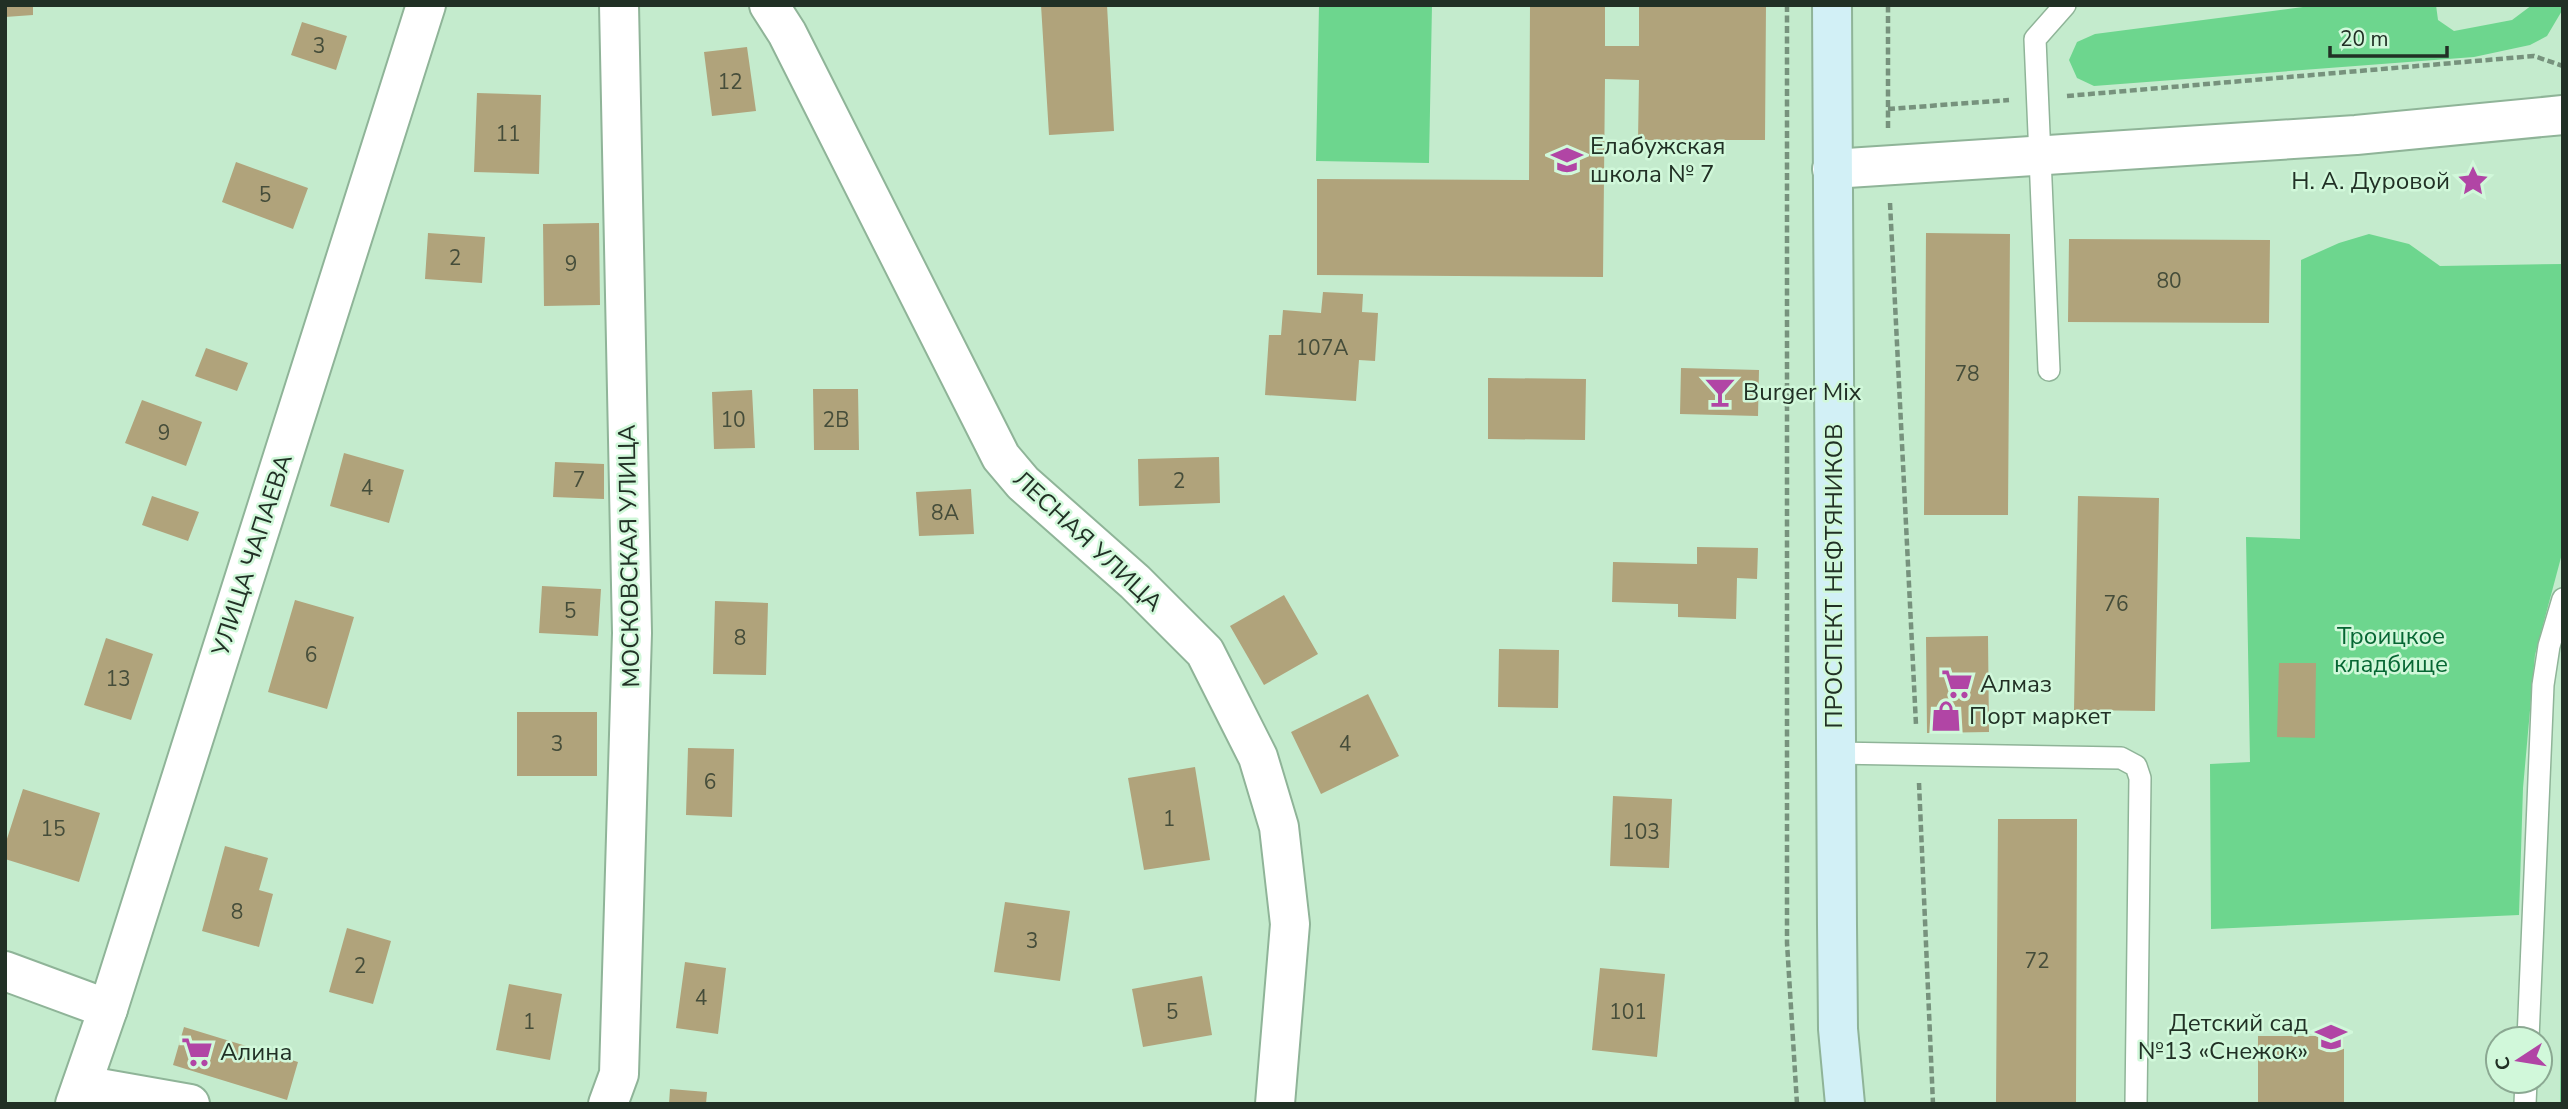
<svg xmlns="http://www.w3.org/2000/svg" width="2568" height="1109" font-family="'Nunito Sans',sans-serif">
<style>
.green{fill:#6dd68e}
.building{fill:#b0a37b}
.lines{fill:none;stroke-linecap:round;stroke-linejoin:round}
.service-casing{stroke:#8fb498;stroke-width:24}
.minor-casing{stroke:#8fb498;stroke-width:42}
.tertiary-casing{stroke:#8fb498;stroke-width:42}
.secondary-casing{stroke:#8fb498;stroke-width:42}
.path{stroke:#77927d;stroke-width:4.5;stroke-dasharray:7 3.5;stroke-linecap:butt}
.service{stroke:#fff;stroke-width:21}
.minor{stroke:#fff;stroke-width:38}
.tertiary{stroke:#fff;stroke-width:38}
.secondary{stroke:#d2f0f6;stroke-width:38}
.labels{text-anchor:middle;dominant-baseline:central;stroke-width:5;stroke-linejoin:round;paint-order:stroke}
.number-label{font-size:21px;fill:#454d3a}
.poi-label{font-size:24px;fill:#213025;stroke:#d1f8da;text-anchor:start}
.street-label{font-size:24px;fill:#213025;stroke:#d1f8da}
.park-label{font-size:24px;fill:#066633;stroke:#d1f8da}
</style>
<rect width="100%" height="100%" fill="#c4ebcd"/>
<path class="green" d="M1319,5H1432L1429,163L1316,161Z
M2318,5H2436L2438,20L2454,31L2512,20L2532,5H2563V9L2547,36L2530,45L2474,57L2094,86L2077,78L2069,60L2077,42L2095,34Z
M2369,234L2409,244L2440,266L2563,264V550L2535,655L2523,788L2519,915L2211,929L2210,764L2250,762L2246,537L2300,539L2301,260L2339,243Z
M2563,879V1104H2560Z"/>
<path class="building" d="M5,5H33V15L5,17Z
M1041,5H1107L1114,131L1049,135Z
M1530,5L1605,6V46H1639V5H1766L1765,140H1638L1639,80L1605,79L1603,277L1317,275V179L1529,180Z
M302,22L347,36L336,70L291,55Z
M747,47L756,111L712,116L704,52Z
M477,93L541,95L539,174L474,172Z
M236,162L308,188L293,229L222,202Z
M599,223L600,305L544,306L543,224Z
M428,233L485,237L482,283L425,279Z
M1926,233L2010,234L2008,515H1924Z
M2069,239L2270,240L2269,323L2068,322Z
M1323,292L1363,294L1362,312L1378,313L1375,361L1359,360L1356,401L1265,395L1269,335H1281L1283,310L1321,313Z
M206,348L248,363L237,391L195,376Z
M1681,368L1759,370L1758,416L1680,414Z
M1488,378L1586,379L1585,440L1488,439Z
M813,389H858L859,450H814Z
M752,390L755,448L714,449L712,392Z
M142,400L202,422L186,466L125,443Z
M344,453L404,470L389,523L330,506Z
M1219,457L1220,503L1139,506L1138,459Z
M555,462L604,464V499L553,497Z
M971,489L974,534L919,536L916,492Z
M152,496L199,512L188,541L142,525Z
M2078,496L2159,498L2155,711L2074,710Z
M1697,547L1758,548L1757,579L1737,578L1736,619L1678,617V604L1612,602L1613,562L1697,564Z
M542,586L601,589L598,636L539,633Z
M1284,595L1318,654L1264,685L1230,626Z
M295,600L354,617L327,709L268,692Z
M715,601L768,603L766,675L713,674Z
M1988,636L1989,732L1927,733L1926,637Z
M106,638L153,654L131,720L84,705Z
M1499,649L1559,650L1558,708L1498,707Z
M2279,663H2316L2315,738L2277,737Z
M1368,694L1399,756L1321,794L1291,732Z
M517,712H597V776H517Z
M688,748L734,749L732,817L686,815Z
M1195,767L1210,860L1144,870L1128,778Z
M23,789L100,813L79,882L5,859V845Z
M1613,796L1672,799L1669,868L1610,866Z
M1998,819H2077L2076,1104H1996Z
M225,846L268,858L259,890L273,894L259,947L202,931Z
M1005,902L1070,911L1060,981L994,972Z
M347,928L391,941L373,1004L329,992Z
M685,962L726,968L718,1034L676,1028Z
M1600,968L1665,974L1657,1057L1592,1050Z
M1202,976L1212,1035L1143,1047L1132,989Z
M509,984L562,994L550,1060L496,1050Z
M184,1027L298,1062L287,1100L173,1065Z
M2258,1036H2344V1104H2258Z
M670,1089L707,1092L706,1104H669Z"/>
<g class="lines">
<defs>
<path id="service" d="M2049,370L2035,39L2065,5
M1835,753L2121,758L2136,766L2140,778L2136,1104
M2528,1039L2543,685L2549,646L2563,599
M2525,1104L2526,1081"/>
<path id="minor" d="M769,5L787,33L1001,457L1023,483L1135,582L1205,652L1258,757L1279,827L1290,924L1275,1104
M1832,169L2356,135L2563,115
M5,971L108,1009
M82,1085L190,1104
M608,1104L619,1074L632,633L619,5"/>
<path id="tertiary" d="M75,1104L108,1009L426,5"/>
<path id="secondary" d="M1832,5L1837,925L1838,1029L1845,1104"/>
</defs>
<use href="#service" class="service-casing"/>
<use href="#minor" class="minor-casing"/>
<use href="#tertiary" class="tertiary-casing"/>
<use href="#secondary" class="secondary-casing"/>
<path class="path" d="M1787,5V943L1797,1104
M2067,96L2534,56L2563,66
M1888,109L2009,100
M1888,128V5
M1890,203L1916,725
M1919,783L1933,1104"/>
<use href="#service" class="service"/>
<use href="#minor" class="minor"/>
<use href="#tertiary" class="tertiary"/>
<use href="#secondary" class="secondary"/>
</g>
<defs>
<symbol id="school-bare" viewBox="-9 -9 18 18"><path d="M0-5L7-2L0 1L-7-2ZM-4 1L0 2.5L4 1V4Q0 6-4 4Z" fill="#b145a5" stroke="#d1f8da" stroke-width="2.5" paint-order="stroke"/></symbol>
<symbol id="sight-bare" viewBox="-9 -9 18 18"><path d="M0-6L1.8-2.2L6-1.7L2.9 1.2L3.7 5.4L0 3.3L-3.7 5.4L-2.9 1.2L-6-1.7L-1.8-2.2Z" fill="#b145a5" stroke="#d1f8da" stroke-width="2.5" paint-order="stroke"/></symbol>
<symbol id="bar-bare" viewBox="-9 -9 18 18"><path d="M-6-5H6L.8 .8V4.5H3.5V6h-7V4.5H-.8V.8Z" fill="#b145a5" stroke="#d1f8da" stroke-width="2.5" paint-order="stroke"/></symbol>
<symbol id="supermarket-bare" viewBox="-9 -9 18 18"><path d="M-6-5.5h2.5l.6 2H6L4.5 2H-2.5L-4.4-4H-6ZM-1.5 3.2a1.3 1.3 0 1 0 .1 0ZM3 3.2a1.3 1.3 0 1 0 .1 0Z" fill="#b145a5" stroke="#d1f8da" stroke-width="2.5" paint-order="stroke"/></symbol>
<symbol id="shop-bare" viewBox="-9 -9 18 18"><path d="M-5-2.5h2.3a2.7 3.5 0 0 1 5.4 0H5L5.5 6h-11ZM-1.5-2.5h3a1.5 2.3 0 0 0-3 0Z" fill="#b145a5" stroke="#d1f8da" stroke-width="2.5" paint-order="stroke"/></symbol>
</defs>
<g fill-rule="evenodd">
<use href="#school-bare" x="1545" y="138" width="44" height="44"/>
<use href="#sight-bare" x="2451" y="159" width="44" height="44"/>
<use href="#bar-bare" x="1698" y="370" width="44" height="44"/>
<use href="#supermarket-bare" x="1935" y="662" width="44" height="44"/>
<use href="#shop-bare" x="1924" y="694" width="44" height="44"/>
<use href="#school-bare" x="2309" y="1015" width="44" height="44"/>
<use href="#supermarket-bare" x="175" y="1030" width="44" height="44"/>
</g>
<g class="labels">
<g class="number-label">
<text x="319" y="46">3</text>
<text x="730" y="82">12</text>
<text x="508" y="134">11</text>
<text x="265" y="195">5</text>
<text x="455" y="258">2</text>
<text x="571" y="264">9</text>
<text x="2169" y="281">80</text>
<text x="1322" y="348">107А</text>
<text x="1967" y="374">78</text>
<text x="733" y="420">10</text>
<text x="836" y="420">2В</text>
<text x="164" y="433">9</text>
<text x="579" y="480">7</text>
<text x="1179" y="481">2</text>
<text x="367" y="488">4</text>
<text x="945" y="513">8А</text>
<text x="2116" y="604">76</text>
<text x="570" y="611">5</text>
<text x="740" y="638">8</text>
<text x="311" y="655">6</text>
<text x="118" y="679">13</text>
<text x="557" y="744">3</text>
<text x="1345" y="744">4</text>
<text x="710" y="782">6</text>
<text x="1169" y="819">1</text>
<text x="53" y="829">15</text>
<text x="1641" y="832">103</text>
<text x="237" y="912">8</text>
<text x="1032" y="941">3</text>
<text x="2037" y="961">72</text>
<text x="360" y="966">2</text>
<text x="701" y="998">4</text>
<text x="1172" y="1012">5</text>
<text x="1628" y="1012">101</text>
<text x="529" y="1022">1</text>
</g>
<g class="poi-label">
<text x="1590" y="146">Елабужская<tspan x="1590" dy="28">школа № 7</tspan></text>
<text x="2450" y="181" text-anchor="end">Н. А. Дуровой</text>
<text x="1743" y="392">Burger Mix</text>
<text x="1980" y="684">Алмаз</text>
<text x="1969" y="716">Порт маркет</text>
<text x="2308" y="1023" text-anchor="end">Детский сад<tspan x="2308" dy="28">№13 «Снежок»</tspan></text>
<text x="220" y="1052">Алина</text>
</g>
<g class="street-label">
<text transform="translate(1088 541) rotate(43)">ЛЕСНАЯ УЛИЦА</text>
<text transform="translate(252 555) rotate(-72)">УЛИЦА ЧАПАЕВА</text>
<text transform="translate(629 556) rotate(-91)">МОСКОВСКАЯ УЛИЦА</text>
<text transform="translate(1834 576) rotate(-90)">ПРОСПЕКТ НЕФТЯНИКОВ</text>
</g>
<g class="park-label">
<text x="2391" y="636">Троицкое<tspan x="2391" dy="28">кладбище</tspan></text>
</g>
</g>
<rect width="2568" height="1109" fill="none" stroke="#213025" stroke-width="14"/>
<g transform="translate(2519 1060) rotate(258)"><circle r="33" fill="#d1f8da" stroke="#8ba892" stroke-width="2"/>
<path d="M0-5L12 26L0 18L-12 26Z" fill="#b145a5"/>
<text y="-10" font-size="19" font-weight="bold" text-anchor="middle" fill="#213025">С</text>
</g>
<path d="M2330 46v10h117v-10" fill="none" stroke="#213025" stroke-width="3.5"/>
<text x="2340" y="46" font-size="21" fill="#213025" stroke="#d1f8da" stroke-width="5" paint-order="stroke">20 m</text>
</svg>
